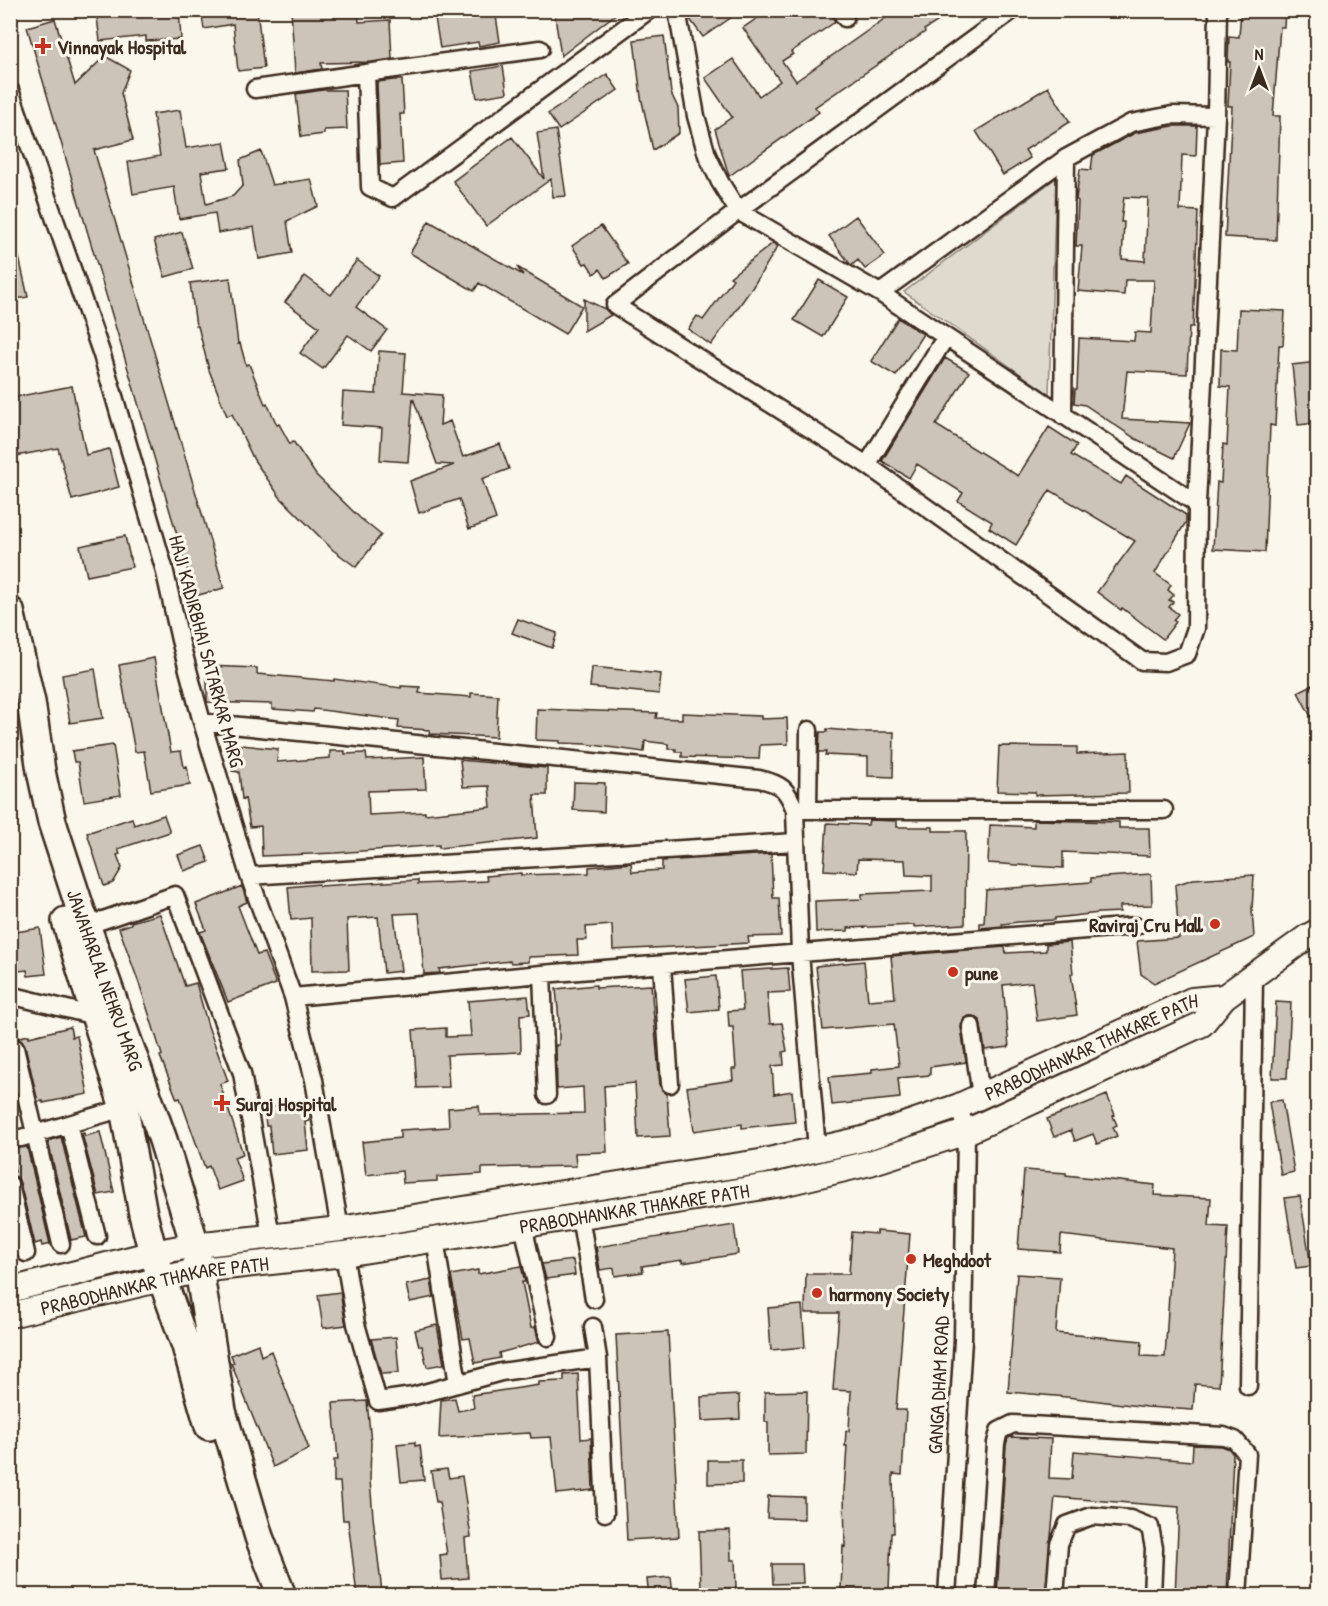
<svg xmlns="http://www.w3.org/2000/svg" width="1328" height="1606" font-family="'Patrick Hand',sans-serif">
<style>
.green{fill:#dfd9ce;stroke:#8d8276;stroke-width:1.5}
.building{fill:#ccc4b9;stroke:#3b2a1e;stroke-width:1.5;fill-rule:evenodd}
.lines{fill:none;stroke-linecap:round;stroke-linejoin:round}
.street-casing{stroke:#3b2a1e;stroke-width:21}
.secondary-casing{stroke:#3b2a1e;stroke-width:28}
.primary-casing{stroke:#3b2a1e;stroke-width:32}
.street{stroke:#fbf7ec;stroke-width:16}
.secondary{stroke:#fbf7ec;stroke-width:24}
.primary{stroke:#fbf7ec;stroke-width:27}
.poi-dot{fill:#c8321e;stroke:#fbf7ec;stroke-width:2}
.labels{text-anchor:middle;dominant-baseline:central;stroke-width:6;stroke-linejoin:round;paint-order:stroke}
.poi-label{font-size:20px;font-weight:bold;fill:#3b2a1e;stroke:#fbf7ec;text-anchor:start}
.street-label{font-size:20px;fill:#3b2a1e;stroke:#fbf7ec}
</style>
<rect width="100%" height="100%" fill="#fbf7ec"/>
<filter id="ink" filterUnits="userSpaceOnUse"><feTurbulence type="fractalNoise" baseFrequency=".0167" numOctaves="2"/><feDisplacementMap in="SourceGraphic" scale="12" xChannelSelector="R" yChannelSelector="G"/><feConvolveMatrix kernelMatrix="1 2 1 2 8 2 1 2 1" color-interpolation-filters="sRGB"/></filter>
<g filter="url(#ink)">
<path class="green" d="M1056,178L1049,394L904,292Z"/>
<path class="building" d="M96,10H179L181,39L146,41V36L100,41Z
M201,10H257L264,68L238,71L233,24L204,29Z
M291,10H358L359,22L390,20L392,59L372,62L321,63L322,69L295,73Z
M448,10H495L500,42L479,46L478,42L440,48L434,12Z
M554,10H621L561,56Z
M688,10H742L703,37L689,18Z
M769,10H830L835,22L791,52L793,54L782,61L796,81L897,10H956L924,30L925,32L815,107L819,112L729,176L715,129L732,117L705,78L733,59L759,96L780,81L743,28Z
M1241,10H1285L1284,27H1280L1273,116H1280L1276,240L1225,237L1232,106H1228L1230,62H1228L1229,36L1239,37Z
M55,19L75,85L105,56L130,70L121,93L133,140L94,150L224,588L195,596L27,27Z
M664,36L671,93L678,108L679,133L653,150L641,97L634,40Z
M503,66L507,93L477,98L472,71Z
M607,74L618,90L559,130L548,114Z
M394,80H402L404,114H400L403,163L380,165L377,82Z
M1048,87L1070,122L1025,150L1030,158L1003,175L976,131Z
M323,90H345L347,129L324,130V134L301,137L296,94Z
M180,110L186,148L224,142L229,168L201,172L206,204L233,196L243,185L240,160L261,151L272,185L311,179L318,206L287,221L292,253L259,259L254,227L218,233L215,213L179,219L174,187L133,194L128,162L160,156L153,114Z
M1173,126H1197L1196,156L1182,155L1180,210L1198,211L1193,327H1189L1187,374L1127,371L1122,419L1190,423L1174,458L1136,439L1085,405L1074,403L1075,389H1077L1079,338L1134,341L1135,332L1151,333L1154,280H1125L1124,295L1078,291L1082,246H1076L1078,201L1076,199L1080,169L1091,170L1093,155L1135,133ZM1124,197L1148,198L1145,261L1122,259L1124,222H1121Z
M556,130L566,196L553,197L551,179L486,226L453,181L512,137L544,179L537,133Z
M856,216L885,255L865,269L858,260L852,265L850,264L829,236Z
M429,221L523,275L517,267L582,306L565,334L479,283L474,291L410,253Z
M601,226L628,264L606,278L600,269L594,274L587,263L584,264L572,246Z
M182,232L193,269L165,277L154,240Z
M773,243L778,246L752,288L711,345L688,329L697,316L703,320L733,279L730,277Z
M16,244L28,297L10,300V245Z
M357,260L379,276L356,307L387,330L371,351L348,335L323,369L300,353L319,327L285,302L305,276L331,295Z
M230,278L238,344L240,343L246,365L249,364L265,404L267,403L277,425L279,424L290,444L293,441L316,475L360,518L381,535L356,567L333,550L280,497L254,460L232,414L227,416L209,370L198,326H196L190,283Z
M819,280L848,297L823,337L794,320Z
M584,299L605,309L611,315L584,331Z
M1239,309L1285,311L1283,345H1279L1275,426L1270,425L1265,552L1213,549L1217,482L1221,483L1223,444L1227,445L1230,387L1220,386L1221,349L1237,350Z
M898,318L923,334L896,376L871,361Z
M379,351L406,353L403,392L442,395L440,425L450,421L463,457L500,444L509,469L482,479L496,519L469,529L459,499L419,513L410,481L454,465L437,464L413,398L408,462L380,460L382,428L341,425L343,392L376,394Z
M945,358L969,372L936,425L1018,476L1049,427L1077,445L1071,455L1121,484L1126,476L1186,515V522L1155,573L1171,585L1168,590L1174,595L1169,600L1173,602L1169,607L1178,614L1173,620L1176,622L1163,639L1122,608L1121,610L1097,592L1135,541L1050,490L1016,545L989,528L992,522L958,501L963,493L917,464L909,478L882,461Z
M1317,362V423L1298,425L1292,365Z
M72,386L86,455L109,449L119,487L72,500L58,448L10,457V398Z
M125,536L132,567L87,576L80,546Z
M518,619L557,633L552,648L512,633Z
M154,658L171,752L181,751L184,767L187,766L190,785L151,791L144,751L135,752L119,665Z
M207,666L257,668V674L334,681V679L401,688V686L420,687L419,693L471,697V693L498,695L496,737L429,734L430,730L398,728L399,720L314,709L313,712L272,709V704L207,702Z
M592,667L661,674L659,694L590,687Z
M95,669L103,718L70,723L62,675Z
M1314,684L1317,690V728L1298,692Z
M537,709L657,713L656,718L682,719V713L761,716V719L787,718L788,744L760,745L759,759L682,757V752H676V749H668V744L645,741L644,752L586,744L560,743V741L536,740Z
M827,729L861,732H894L893,777L868,776V757L825,755L826,752H819L820,732H827Z
M232,744L278,749L277,762L330,758V751H345V754L366,753L367,760L424,757L426,789L368,791L369,815L425,812V814L491,807L489,786L463,787L460,760L547,768V795H534L537,838L439,848V845L336,853L262,856L261,826L250,827L245,798L242,799L239,772L232,771Z
M113,745L121,795L84,801L78,762H74L72,751Z
M999,746L1077,747V754L1128,752L1129,793L1035,795V792L997,791Z
M574,782L605,783L604,812L573,810Z
M164,815L170,832L118,849L120,854L117,855L122,868L113,883L104,886L87,833L132,818L134,825Z
M869,820L897,821V827H933V831H966L965,924L914,927V925L848,928V931L816,932L815,901L862,899V894L932,891V876L906,875L905,860L858,859L857,872L824,870L827,823L868,825Z
M1034,820L1119,822V828H1149L1150,856L1063,852V868L988,863L990,825L1034,827Z
M203,846L209,862L184,871L178,855Z
M771,854L773,898H779L781,936L748,937L749,943L613,950L612,925L586,927L587,940H577L578,955L528,957V962L511,963L510,961L439,969L440,973L424,974L419,913L394,914L401,971L384,973L378,917L347,919L349,970L312,971L311,918L291,920L288,887L319,884V886L418,880V884L487,881L486,876L521,873V875L589,873V867L631,863L632,872L662,870V861Z
M1151,874L1152,905L1120,906V912L1099,913L1055,918V920L1018,922L1002,924L1003,926L980,928V923H984L986,890L1091,882V878Z
M1254,875L1252,910L1254,937L1154,983L1141,974L1137,941L1179,938L1175,885L1193,879Z
M242,886L247,902L238,906L257,955L264,953L276,984L228,1002L200,932L206,930L196,904Z
M160,914L185,986L196,983L208,1026L228,1081L220,1084L243,1154L234,1157L243,1181L218,1190L209,1166L205,1168L180,1098L177,1099L160,1056L162,1055L141,989L119,928L131,924V922Z
M40,928L46,974L28,976L27,970L10,972V933Z
M1070,942L1073,974H1071L1077,1015L1037,1021L1032,982L1003,985L1009,1047L985,1050L980,1020L974,1016H969L964,1018L961,1027L966,1062L930,1067V1075L898,1078L900,1098L832,1105L829,1077L872,1073V1069L899,1066L894,1024L823,1030L816,966L864,961L868,1000L895,998L891,956L1005,947L1006,953L1046,951V944Z
M788,968L790,992L767,993L770,1024L782,1023L787,1051L783,1052L784,1065L772,1066L774,1094L792,1091L795,1122L742,1128V1124L694,1131L687,1087L733,1080L732,1069H736L733,1027H729L728,1011L743,1010L740,971Z
M716,976L719,1009L689,1012L685,979Z
M596,985V988L651,985L660,1085L662,1090L667,1094L670,1136L638,1138L635,1083L604,1086L607,1152L575,1153L576,1166L482,1168V1174L437,1177V1181L403,1183L402,1171L366,1175L362,1142L400,1138V1130L449,1127L448,1108L479,1106L480,1115L584,1113L583,1087L557,1089L556,1045H559V1020L556,989Z
M528,996L530,1014L520,1015L521,1052L447,1055L449,1087L417,1088L413,1030L446,1028V1037L471,1036L468,1001Z
M1276,1002L1291,1003L1287,1078H1272Z
M70,1027L72,1037L77,1036L88,1094L43,1103V1101L38,1102L25,1045L22,1040L16,1038L29,1035V1037Z
M1107,1095L1115,1115L1113,1116L1117,1125L1113,1127L1117,1136L1097,1144L1093,1134L1075,1141L1071,1130L1054,1137L1047,1119Z
M1282,1100L1294,1172L1281,1175L1269,1102Z
M307,1103L309,1121L305,1122L308,1150L272,1154L269,1126H266L264,1108Z
M100,1132L114,1192L98,1195L82,1134L84,1133L85,1136Z
M61,1137L86,1237L71,1240L48,1141Z
M27,1147L50,1244L42,1246L41,1242L35,1244L20,1183L17,1177L10,1175V1173L15,1172L10,1149Z
M1024,1170L1066,1173V1175L1155,1185L1154,1195L1211,1198L1209,1226L1228,1227L1219,1386L1195,1384L1193,1410L1147,1407L1067,1397L1008,1392L1017,1274L1060,1277L1056,1333L1142,1341L1141,1356L1165,1357L1172,1248L1061,1235L1060,1252L1018,1249Z
M1300,1196L1311,1266L1296,1268L1285,1198Z
M734,1225L738,1254L682,1263V1260L642,1266L643,1272L615,1276L614,1268L600,1270L596,1247Z
M877,1231L910,1234L896,1410H906L902,1475L893,1474L894,1533H891L889,1591L841,1589L843,1546L845,1547L844,1492L847,1446H845L846,1431H849L851,1391L833,1390L839,1313H805L806,1274H849L852,1232L877,1234Z
M573,1260L575,1275L546,1279L542,1264Z
M521,1266L525,1282H522L531,1328L535,1327L539,1342L499,1353L500,1358L475,1363L470,1338L463,1339L451,1275L478,1270V1274Z
M431,1280L434,1297L410,1302L406,1285Z
M340,1292L346,1325L323,1328L318,1295Z
M802,1305L805,1347L771,1350L768,1308Z
M437,1325L444,1364L427,1367L422,1346H419L415,1330Z
M668,1332L679,1537L627,1540L616,1335Z
M396,1337L399,1373L381,1374L371,1339Z
M258,1344L261,1356L271,1351L309,1449L273,1467L231,1363H234L231,1355Z
M578,1374L581,1439L591,1438L593,1490L557,1494L551,1437L531,1438L530,1433L439,1438L441,1400L455,1398L458,1411L474,1408L472,1395L539,1385V1382L564,1381V1375Z
M807,1391L806,1454L768,1455V1422H765V1392Z
M739,1395L740,1419L702,1421L701,1397Z
M367,1401L371,1443L370,1480L373,1517L382,1592L357,1595L348,1520H343L340,1482H334V1460H338L333,1403Z
M1011,1437L1051,1439L1049,1478L1072,1479L1074,1451L1192,1461L1193,1445L1222,1446L1229,1449L1233,1454L1227,1596H1175L1179,1507L1055,1497L1045,1596H997L1006,1445L1008,1438Z
M415,1442V1446L420,1445L424,1480L401,1482L397,1444Z
M708,1460H742V1483L708,1484Z
M447,1469L449,1478L462,1476L471,1537L465,1538L468,1578L442,1580L440,1555L447,1554L439,1502H436L431,1471Z
M768,1496L804,1497V1519L767,1518Z
M730,1530L731,1560H735L736,1588H701L699,1531Z
M772,1564H802L803,1583L773,1584Z
M671,1577L673,1596H649L647,1579Z"/>
<g class="lines">
<defs>
<path id="street" d="M677,10L696,116L707,155L720,182L738,211L880,293L1197,504
M840,10L845,18
M1013,10L738,211L615,305L867,465L1142,661L1166,662L1187,654L1196,628L1197,504L1216,116L1218,10
M366,73L540,49
M255,89L366,73L370,187L393,198L649,10
M10,90L102,355L164,568L180,640L202,722L249,876L293,997L314,1080L340,1229
M880,293L1066,158L1131,123L1172,115L1216,116
M1063,416L1066,158
M867,465L945,338
M202,722L759,779C782,784 787,789 795,810H1164
M795,810L800,954L817,1149
M808,810L809,730
M249,876L795,842
M86,926L175,895L242,1073L271,1236
M662,965L670,1084
M542,974L547,1095
M10,995L95,1016
M293,997L542,974L1136,926
M971,1026L981,1096
M15,1048L61,1244
M69,1124L97,1236
M10,1138H21L124,1108
M10,1185L26,1253
M580,1216L594,1299
M523,1225L548,1337
M435,1239L458,1384
M344,1254L356,1324L378,1401L413,1396L501,1372L598,1358
M593,1327L598,1358L605,1513
M1248,1386L1254,976
M947,1596L963,1340L966,1132L959,1106
M986,1596L996,1443L999,1431L1013,1424L1224,1436L1235,1440L1247,1454L1238,1596
M1055,1596L1059,1544L1067,1525L1092,1516L1130,1519L1150,1527L1154,1548L1152,1596"/>
<g id="secondary">
<path id="s1" d="M10,1290L153,1253L195,1245L340,1229L687,1173L760,1162L863,1139L959,1106L1192,1000L1224,997"/>
<path id="s2" d="M10,1315L200,1270L344,1254L782,1184L870,1163L966,1132L1202,1024L1224,997L1307,937L1318,931"/>
</g>
<g id="primary">
<path id="s3" d="M10,611L31,702L41,771L52,822L81,911L163,1140L195,1245L222,1411L259,1537L282,1596"/>
<path d="M66,921L124,1108L143,1214L153,1253L186,1346L209,1426"/>
</g>
</defs>
<use href="#street" class="street-casing"/>
<use href="#secondary" class="secondary-casing"/>
<use href="#primary" class="primary-casing"/>
<use href="#street" class="street"/>
<use href="#secondary" class="secondary"/>
<use href="#primary" class="primary"/>
</g>
</g>
<g class="poi-dot">
<path d="M40 37h6v6h6v6h-6v6h-6v-6h-6v-6h6z"/>
<circle cx="1215" cy="924" r="6"/>
<circle cx="953" cy="972" r="6"/>
<path d="M219 1094h6v6h6v6h-6v6h-6v-6h-6v-6h6z"/>
<circle cx="911" cy="1259" r="6"/>
<circle cx="817" cy="1293" r="6"/>
</g>
<g class="labels">
<g class="poi-label">
<text x="57" y="46">Vinnayak Hospital</text>
<text x="1203" y="924" text-anchor="end">Raviraj Cru Mall</text>
<text x="965" y="972">pune</text>
<text x="236" y="1103">Suraj Hospital</text>
<text x="923" y="1259">Meghdoot</text>
<text x="829" y="1293">harmony Society</text>
</g>
<g class="street-label">
<text transform="translate(207 651) rotate(75)">HAJI KADIRBHAI SATARKAR MARG</text>
<text stroke="none"><textPath href="#s3" startOffset="382">JAWAHARLAL NEHRU MARG</textPath></text>
<text stroke="none"><textPath href="#s1" startOffset="1114">PRABODHANKAR THAKARE PATH</textPath></text>
<text stroke="none"><textPath href="#s2" startOffset="634">PRABODHANKAR THAKARE PATH</textPath></text>
<text stroke="none"><textPath href="#s2" startOffset="148">PRABODHANKAR THAKARE PATH</textPath></text>
<text transform="translate(938 1385) rotate(-87)">GANGA DHAM ROAD</text>
</g>
</g>
<rect width="1328" height="1606" fill="none" stroke="#fbf7ec" stroke-width="36"/>
<rect x="18" y="18" width="1292" height="1570" fill="none" stroke="#3b2a1e" stroke-width="2" filter="url(#ink)"/>
<g transform="translate(1259 69)" stroke="#fbf7ec" stroke-width="4.5" paint-order="stroke">
<path d="M0-4.5L10 22L0 15L-10 22Z" fill="#3b2a1e"/>
<text y="-9" font-size="16" font-weight="bold" text-anchor="middle" fill="#3b2a1e">N</text>
</g>
</svg>
